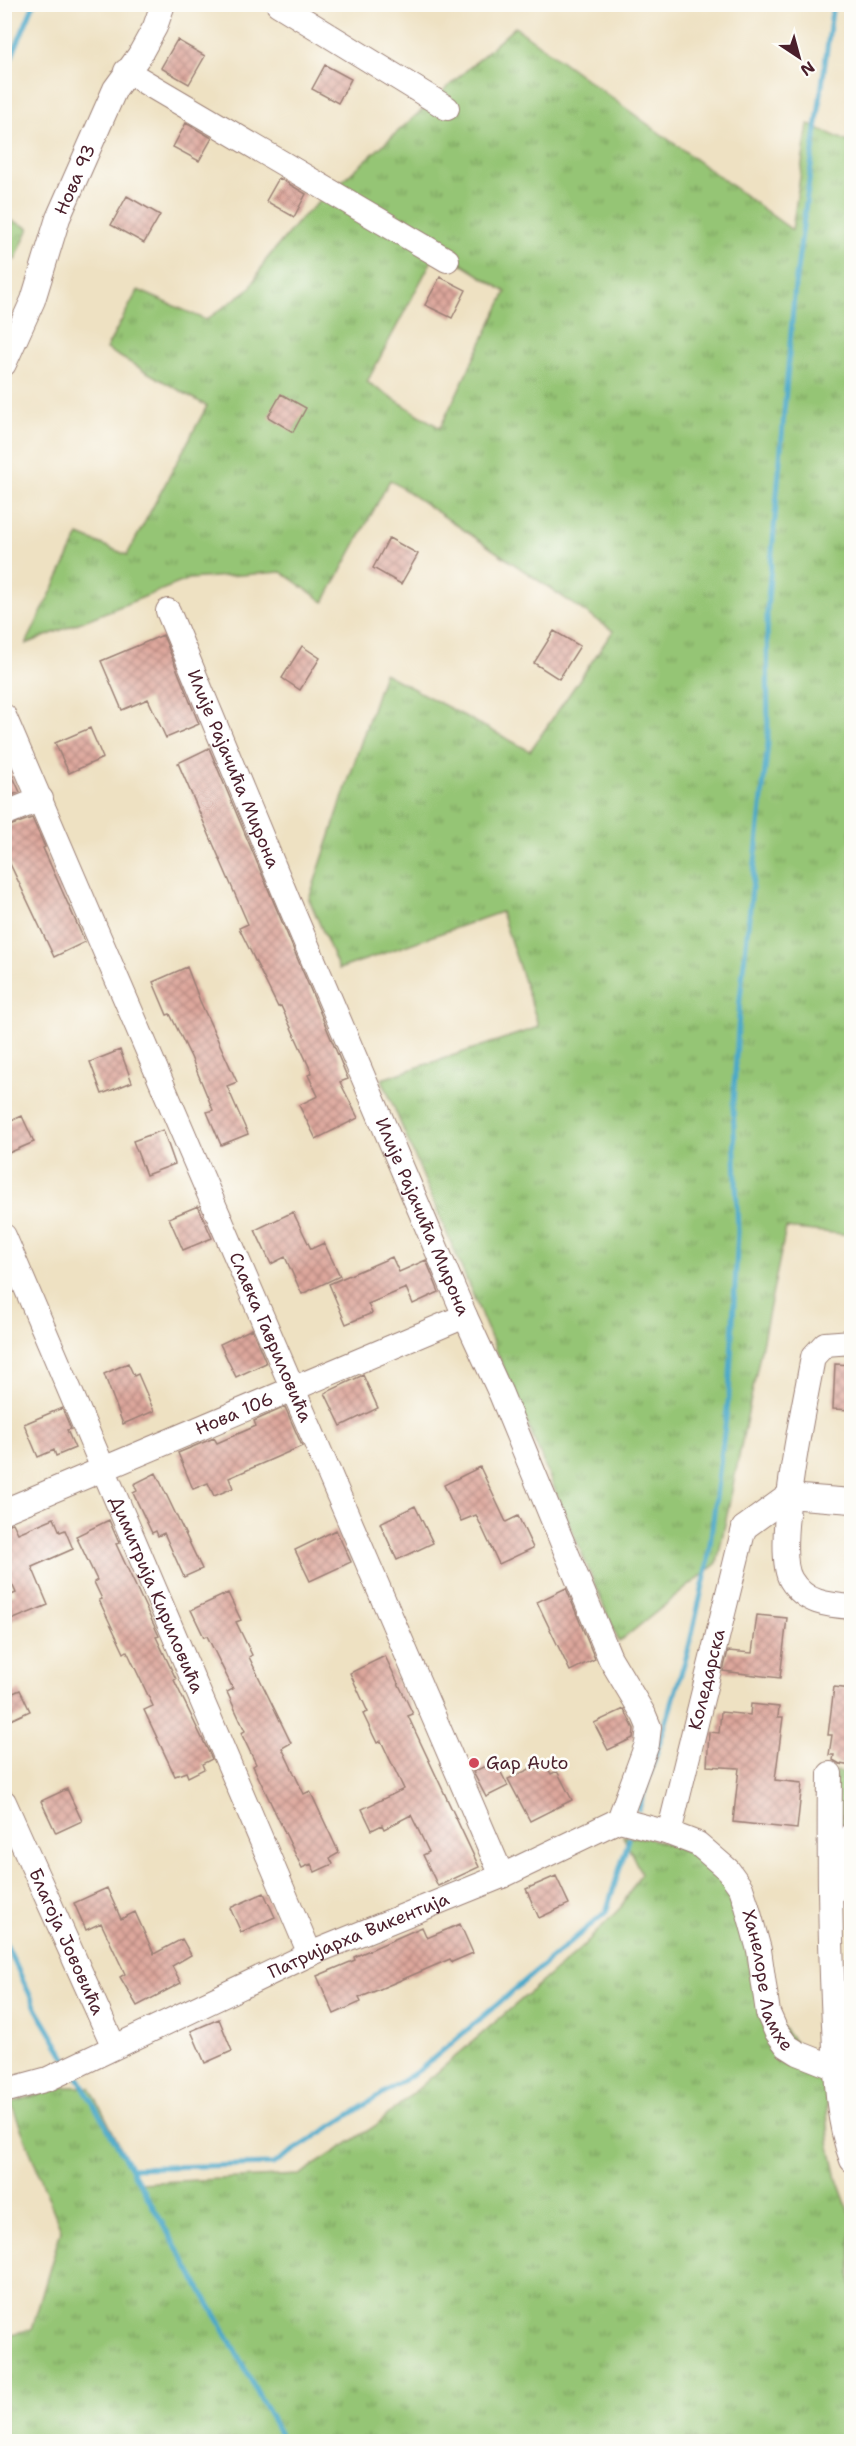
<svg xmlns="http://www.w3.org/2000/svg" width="856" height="2446" font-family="'Shantell Sans',sans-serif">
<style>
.grass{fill:url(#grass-tufts);stroke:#707250;stroke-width:1.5;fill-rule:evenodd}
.park{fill:url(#park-crowns);stroke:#707250;stroke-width:1.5}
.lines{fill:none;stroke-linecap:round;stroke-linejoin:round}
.stream{stroke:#4aa8c9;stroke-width:5}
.building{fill:url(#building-cross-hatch)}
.minor-casing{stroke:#9c8076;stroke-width:26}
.minor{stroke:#fff;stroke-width:24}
.poi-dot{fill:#d1495b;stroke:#fdfcf7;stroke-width:2}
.labels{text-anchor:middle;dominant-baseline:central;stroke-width:5;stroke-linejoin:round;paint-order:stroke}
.street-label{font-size:18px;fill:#4a1f2b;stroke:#fdfcf7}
.poi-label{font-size:18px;fill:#4a1f2b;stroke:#fdfcf7;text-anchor:start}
</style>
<defs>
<pattern id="grass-tufts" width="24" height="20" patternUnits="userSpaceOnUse" patternTransform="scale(1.5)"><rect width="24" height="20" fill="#95c575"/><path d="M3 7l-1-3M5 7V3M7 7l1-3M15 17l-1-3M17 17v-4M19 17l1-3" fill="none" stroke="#7c9f60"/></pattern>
<pattern id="park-crowns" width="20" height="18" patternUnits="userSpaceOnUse" patternTransform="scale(1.5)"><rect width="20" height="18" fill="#95c575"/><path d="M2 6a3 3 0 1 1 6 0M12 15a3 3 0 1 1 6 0" fill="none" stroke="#7c9f60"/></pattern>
<pattern id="building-cross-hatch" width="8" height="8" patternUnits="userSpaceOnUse" patternTransform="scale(1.5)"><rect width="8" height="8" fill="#dda79c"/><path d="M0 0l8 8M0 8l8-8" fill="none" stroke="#b5877f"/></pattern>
</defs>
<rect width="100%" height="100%" fill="#fdfcf7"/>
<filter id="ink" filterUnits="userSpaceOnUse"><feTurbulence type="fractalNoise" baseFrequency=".0167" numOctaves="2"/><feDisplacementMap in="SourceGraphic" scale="12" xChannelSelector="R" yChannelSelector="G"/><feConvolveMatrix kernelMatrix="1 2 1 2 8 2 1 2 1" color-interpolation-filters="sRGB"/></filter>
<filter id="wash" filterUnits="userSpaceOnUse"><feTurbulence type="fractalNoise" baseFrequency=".008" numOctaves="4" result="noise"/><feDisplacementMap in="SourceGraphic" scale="24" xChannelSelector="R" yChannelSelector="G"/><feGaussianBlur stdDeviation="1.35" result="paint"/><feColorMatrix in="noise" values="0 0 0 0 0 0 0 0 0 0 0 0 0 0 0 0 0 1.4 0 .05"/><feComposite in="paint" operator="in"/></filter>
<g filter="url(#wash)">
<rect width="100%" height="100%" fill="#eee1c2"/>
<path class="grass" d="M515,27L792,230L808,124L851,143V1235L786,1228L717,1563L619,1642L382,1079L539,1027L501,912L339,969L309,899L384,673L530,751L613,631L390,480L324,602L281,572L189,579L26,644L79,535L127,555L207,406L106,349L138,290L206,320L250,288L266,260L301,218ZM438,249L506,292L440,428L367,382Z
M835,1771L851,1774L852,1809L833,1886Z
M623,1836L648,1838L679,1848L698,1858L722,1878L734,1900L748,1954L753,1990L825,2080L829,2142L837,2179L851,2218V2441H5L4,2336L32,2329L61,2230L11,2103L62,2087H90L139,2183L299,2175L375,2126L580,1949L621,1907L641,1873Z"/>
<path class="park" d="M13,221L29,228L15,260L4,255L5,240Z"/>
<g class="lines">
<path class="stream" d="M4,75L34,4
M639,1809L688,1651L707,1568L729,1394L738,1232L733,1103L740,999L768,743L767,611L795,285L833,4
M4,1940L37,2010L68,2062
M75,2072L222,2326L284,2442
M131,2168L273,2164L421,2069L606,1912L629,1839"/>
</g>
<g id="blocks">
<path class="building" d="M177,40L205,56L189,84L161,68Z
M325,65L351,79L338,103L312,89Z
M186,123L212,138L199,161L173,147Z
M279,178L306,194L294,217L266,201Z
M127,196L160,215L144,243L111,225Z
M440,277L466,290L452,318L425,305Z
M281,394L306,408L293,432L268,417Z
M389,538L418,554L401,584L373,568Z
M554,631L580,646L559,679L534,663Z
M163,635L199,724L166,738L148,699L122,710L101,661Z
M302,646L320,658L300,690L282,678Z
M90,728L103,758L69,773L55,743Z
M209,748L348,1079L340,1082L358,1118L316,1139L299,1105L318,1096L308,1075L312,1073L281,1006L278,1007L239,928L248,924L178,763Z
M4,757L20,792L4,798Z
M32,818L45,847L43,848L85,942L54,957L4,851V828Z
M187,967L200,1001L237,1082L227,1086L248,1134L221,1145L207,1112L213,1110L191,1057L170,1014L167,1015L153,982Z
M120,1050L132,1082L102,1094L90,1062Z
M22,1116L34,1142L4,1155V1124Z
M163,1130L175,1164L146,1175L133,1141Z
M198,1206L212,1238L183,1250L169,1218Z
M293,1212L311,1249L324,1243L340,1276L302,1294L285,1257L271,1264L255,1230Z
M392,1257L399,1272L426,1260L439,1292L413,1304L406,1288L368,1304L372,1313L346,1324L329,1284Z
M252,1329L266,1363L236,1377L220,1344Z
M128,1363L134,1376L138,1374L154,1411L123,1424L104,1374Z
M835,1364L852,1365V1410L833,1409Z
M363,1375L378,1408L341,1426L325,1393Z
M285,1407L302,1446L229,1478L233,1488L214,1496L208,1483L193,1489L178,1453L214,1438L217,1443L256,1426L254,1421Z
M62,1408L71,1429L67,1430L75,1448L56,1456L54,1450L38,1457L24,1424Z
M480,1467L506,1522L518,1516L533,1548L499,1564L476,1515L461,1521L444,1485Z
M156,1473L202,1569L184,1577L164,1533L158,1536L156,1531L152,1533L133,1493L137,1491L134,1484Z
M415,1506L433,1543L397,1560L380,1523Z
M54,1518L60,1532L65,1530L73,1549L32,1567L48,1605L4,1623V1598L16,1593L4,1566V1525L13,1523L18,1533Z
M109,1520L119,1543L116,1544L159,1636L156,1637L176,1679L174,1680L212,1759L202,1764L204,1769L188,1777L186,1772L175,1776L144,1710L153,1706L127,1651L124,1653L99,1600L102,1599L94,1582L97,1580L76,1536Z
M336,1530L351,1562L310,1581L295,1550Z
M566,1588L595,1659L570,1671L537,1602Z
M228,1593L241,1620L236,1622L252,1655L249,1657L291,1743L282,1748L304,1794L310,1791L339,1853L330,1858L333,1864L315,1872L311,1864L302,1868L253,1766L256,1764L241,1733L245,1731L227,1692L233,1689L207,1636L204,1637L191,1610Z
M757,1615L787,1618L780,1678L723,1671L728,1651L752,1653Z
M385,1656L413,1714L408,1716L479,1867L438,1886L423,1855L429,1852L411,1815L384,1829L382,1825L372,1830L362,1809L404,1789L381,1741L377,1743L363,1714L368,1712L350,1673Z
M834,1687L852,1689V1766L840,1764L833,1760L834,1755H829L832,1735H828Z
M20,1690L30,1711L4,1723V1697Z
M751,1704L779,1707L778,1717H783L775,1780L802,1783L797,1829L733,1822L739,1768L707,1766L709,1732L719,1733L721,1712L750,1715Z
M624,1709L634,1729L633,1738L608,1750L594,1723Z
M495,1761L508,1786L486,1797L473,1772Z
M546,1765L551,1774L557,1771L572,1800L530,1821L508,1779L534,1767L536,1770Z
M67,1789L82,1821L56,1833L41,1801Z
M556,1876L569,1904L539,1918L526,1889Z
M107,1888L121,1919L135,1912L154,1954L182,1939L191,1955L172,1966L181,1983L137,2006L120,1977L125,1974L101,1923L86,1930L74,1903Z
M264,1893L275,1917L241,1932L230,1908Z
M460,1924L473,1953L452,1962L450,1959L359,1998L361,2002L334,2014L317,1976L355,1960L354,1957L422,1927L427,1938Z
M219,2019L232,2051L205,2063L191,2031Z"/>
</g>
</g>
<g filter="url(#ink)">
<use href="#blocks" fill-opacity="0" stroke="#9c8076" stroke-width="1.5"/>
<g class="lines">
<defs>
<g id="minor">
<path d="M278,4L447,108"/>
<path d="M126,71L447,260"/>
<path id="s1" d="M4,364L33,300L58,218L115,89L139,56L155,27L163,4"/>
<path id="s2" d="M168,611L289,903L465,1316L501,1394L610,1658L644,1715L649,1727L647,1744L619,1820"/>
<path id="s3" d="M4,716L502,1876"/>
<path d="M4,814L41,799"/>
<path id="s4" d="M4,1236L310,1954"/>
<path d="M852,1342L825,1344L813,1357C806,1398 772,1549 791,1580C805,1603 827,1605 852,1607"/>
<path id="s5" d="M4,1511L465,1316"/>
<path d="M744,1528L788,1496L852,1501"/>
<path d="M830,1774C829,1858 830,1941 834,2025C836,2069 836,2118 852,2160"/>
<path id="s6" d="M4,1802L114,2047"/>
<path id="s7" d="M669,1833L744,1528"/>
<path d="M838,1888L852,1834"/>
<path id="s8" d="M4,2091L48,2079L310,1954L502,1876L619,1820L669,1833L698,1844L728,1870L741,1888L747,1906L759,1950L768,2013L776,2031L787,2046L798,2053L836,2068"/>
</g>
</defs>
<use href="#minor" class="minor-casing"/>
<use href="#minor" class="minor"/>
</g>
</g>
<circle class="poi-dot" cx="474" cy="1763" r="6"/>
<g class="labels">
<g class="street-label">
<text stroke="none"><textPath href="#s1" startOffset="198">Нова 93</textPath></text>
<text stroke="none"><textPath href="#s2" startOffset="171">Илије Рајачића Мирона</textPath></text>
<text stroke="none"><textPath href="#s2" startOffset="657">Илије Рајачића Мирона</textPath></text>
<text stroke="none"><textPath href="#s3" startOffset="676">Славка Гавриловића</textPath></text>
<text stroke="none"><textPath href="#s5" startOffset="250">Нова 106</textPath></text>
<text stroke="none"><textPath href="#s4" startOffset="390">Димитрија Кириловића</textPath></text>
<text stroke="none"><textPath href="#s7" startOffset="158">Коледарска</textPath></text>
<text stroke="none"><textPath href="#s8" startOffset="388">Патријарха Викентија</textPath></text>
<text stroke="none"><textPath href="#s6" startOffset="153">Благоја Јововића</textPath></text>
<text stroke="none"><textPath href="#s8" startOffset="914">Ханелоре Ламхе</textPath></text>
</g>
<g class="poi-label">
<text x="486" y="1763">Gap Auto</text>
</g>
</g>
<rect width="856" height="2446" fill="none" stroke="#fdfcf7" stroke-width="24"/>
<g transform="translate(799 57) rotate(144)" stroke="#fdfcf7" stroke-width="4.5" paint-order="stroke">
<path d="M0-4.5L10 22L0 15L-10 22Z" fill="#4a1f2b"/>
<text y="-9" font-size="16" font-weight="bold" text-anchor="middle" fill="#4a1f2b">N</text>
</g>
</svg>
